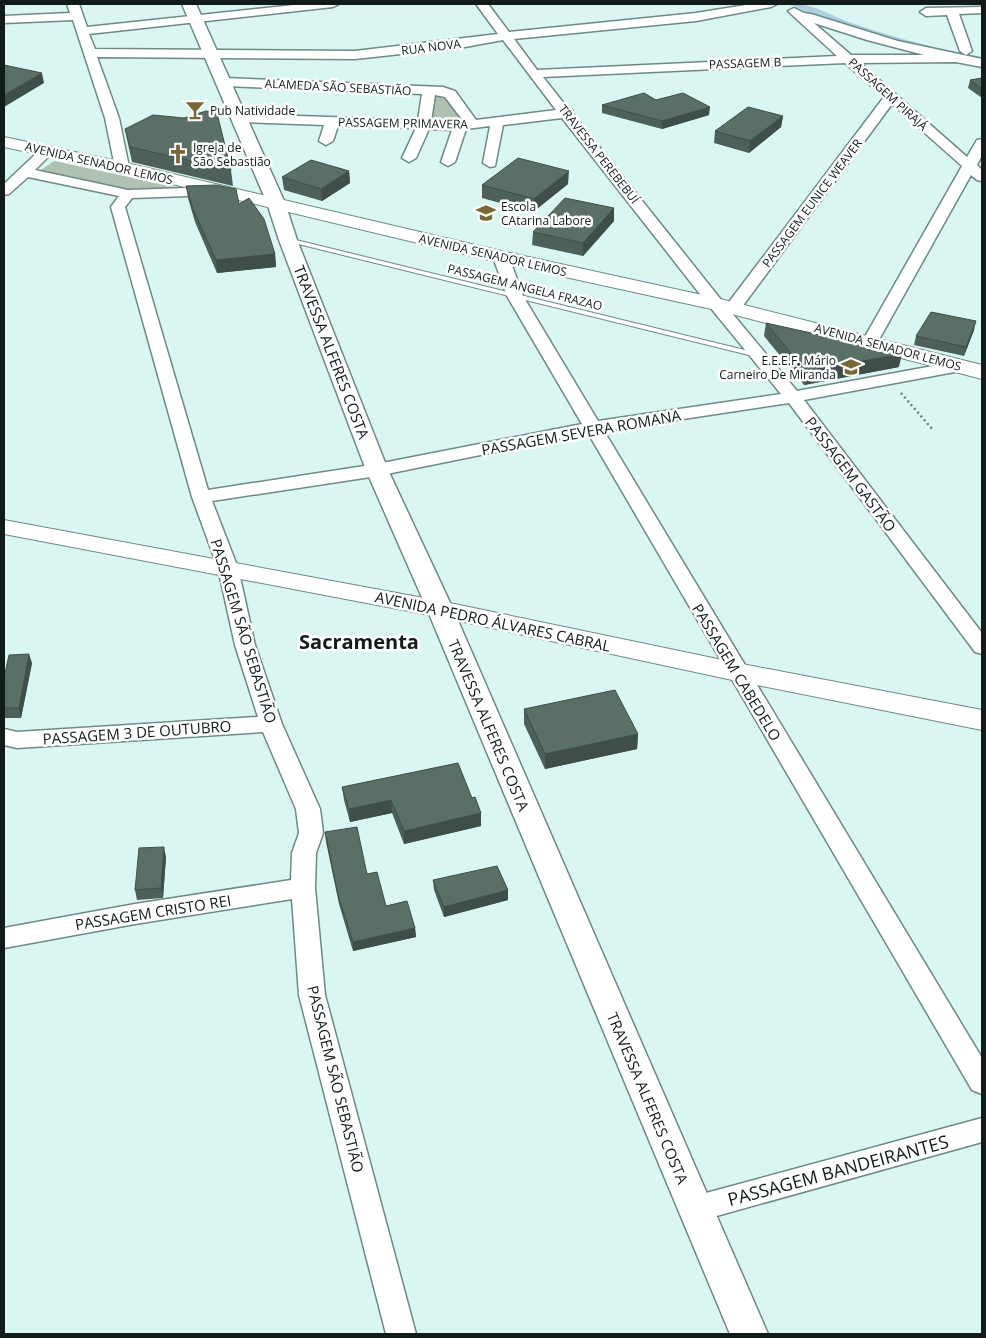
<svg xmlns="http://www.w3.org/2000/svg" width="986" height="1338" font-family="'Open Sans',sans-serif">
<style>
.green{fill:#afc1b2}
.water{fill:#aad0e2}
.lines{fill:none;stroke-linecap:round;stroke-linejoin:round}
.service-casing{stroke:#6e8986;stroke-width:2}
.minor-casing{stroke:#6e8986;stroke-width:3}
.tertiary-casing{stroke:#6e8986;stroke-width:3}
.primary-casing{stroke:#6e8986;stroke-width:2}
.path{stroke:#6d7f7d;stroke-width:2.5;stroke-dasharray:2 3;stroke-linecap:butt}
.service{fill:#fff;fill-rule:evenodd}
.minor{fill:#fff;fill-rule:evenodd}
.tertiary{fill:#fff;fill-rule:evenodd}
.primary{fill:#fff;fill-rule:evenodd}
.wall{fill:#4d6059}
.shaded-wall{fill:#3f4e48}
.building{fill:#5a7067;stroke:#3f4e48}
.labels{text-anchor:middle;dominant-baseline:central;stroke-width:5;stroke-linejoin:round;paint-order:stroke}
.far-street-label{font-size:12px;fill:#111b1a;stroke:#fff}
.far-poi-label{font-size:12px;fill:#111b1a;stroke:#fff;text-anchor:start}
.street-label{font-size:15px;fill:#111b1a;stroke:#fff}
.near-street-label{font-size:18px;fill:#111b1a;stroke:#fff}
.district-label{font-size:20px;font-weight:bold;fill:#111b1a;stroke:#fff}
</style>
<rect width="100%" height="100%" fill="#d9f6f3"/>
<path class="green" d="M430,92L446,96L465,122L461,124L428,123Z
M54,161L180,188L151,192L131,191L38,172Z"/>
<path class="water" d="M790,4C817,4 828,15 852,23C895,38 938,49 982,57V62L956,57L820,19Z"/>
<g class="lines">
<defs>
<path id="service" d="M288,238L757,353L761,355L757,357L286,241V239Z"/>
<path id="minor" d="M67,4H79L87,27L303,4H339L333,7L89,34L95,49L355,51L498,34L476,4H488L509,32L696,13L752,4H777L771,7L696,21L514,39L537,70L837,56L790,13L788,11L794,8L804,13L811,14L898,41L982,59V67L956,62L860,63L967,157L977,140L982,139V155L977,165L982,170V181L977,180L971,175L876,345H864L862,342L962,166L892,104L739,311L731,312L797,391L960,361L966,362L968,366L966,370L960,371L804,400L982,633V654L975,652L789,403L604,431L982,1058V1094L972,1090L588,433L377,476L212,501L238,568L255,645L282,724L320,809L323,833L316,853L315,888L325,995L416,1334H386L299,995L292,899L135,924L4,948V928L135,904L291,880L292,853L299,833L296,809L263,732L17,748L4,745V729L17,732L258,717L235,645L218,568L192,497L111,207L119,196L28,177L9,194L4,195V184L41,149H51L53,152L35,170L128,190L216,187L221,188L223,191L221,194L216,195L132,198L125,207L208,490L377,464L582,424L507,296L493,257L496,254H506L509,257L523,296L598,421L781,394L710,307L562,118L503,125L495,166L490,167L483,163L490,126L466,129L455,162L448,166L441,162L452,130L429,129L416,158L409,162L402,158L416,128L338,126L333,141L326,145L319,141L324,125L239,122L232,118L239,114L418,120L422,94L224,86L218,82L224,78L443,87L455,91L476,120L556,110L503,40L465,47L355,59L97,57L119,118L129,167L122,171L115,167L105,118L73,20L4,23V16L70,13ZM814,23L867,40L924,55H851ZM845,63L884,97L726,306L573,114L572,110H569L543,77ZM435,95L445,97L464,122L431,121Z
M982,7V13L959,14L972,51L966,55L960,51L947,15L926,16L920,12L926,8Z
M982,1118V1142L695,1222L685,1218L680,1209L685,1200L695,1196Z"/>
<path id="tertiary" d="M182,4H196L285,203L297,240L388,470L453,609L768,1334H730L427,609L366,470L279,240L267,203Z"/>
<path id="primary" d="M4,137L122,162L501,251L716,298L982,365V379L716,310L501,263L122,172L4,147Z
M4,520L440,601L737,663L982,710V730L737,681L440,617L4,534Z"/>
</defs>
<use href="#service" class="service-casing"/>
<use href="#minor" class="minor-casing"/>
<use href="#tertiary" class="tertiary-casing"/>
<use href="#primary" class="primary-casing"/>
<path class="path" d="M901,393L933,430"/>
<use href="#service" class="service"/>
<use href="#minor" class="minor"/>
<use href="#tertiary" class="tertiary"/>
<use href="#primary" class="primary"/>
</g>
<path class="wall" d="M982,78V98L968,88L970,80Z
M656,100L709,115L662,129L602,113V105Z
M783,116L781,127L749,153L714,143L715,131Z
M125,129L231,170L233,186L132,162L128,144Z
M349,171L350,183L322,201L284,190L282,177Z
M568,184L533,212L482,198V185Z
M186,186L239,204L275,254L276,267L217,273L195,222L188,198Z
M614,208V221L583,256L532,245L533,232Z
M766,323L899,367L804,385L764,336Z
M974,330L964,356L914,345L916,336Z
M32,663L21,718H4V678Z
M524,709L638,734L637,749L545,769L524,724Z
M342,787L472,798L481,826L404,844L392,813L350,822L344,800Z
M325,832L367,874L386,906L415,928L416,937L353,951L339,904L326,842Z
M166,857L163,898L137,900L135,890Z
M433,880L508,890V900L444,917L434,890Z"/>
<path class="shaded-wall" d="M275,4H288L276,5Z
M42,73L44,83L4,107V95Z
M710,107L709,115L662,129V121Z
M783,116L781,127L749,153L750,141Z
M349,171L350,183L322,201L321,189Z
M569,171L568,184L533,212L534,199Z
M614,208V221L583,256V243Z
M275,254L276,267L217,273L216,260Z
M976,321L974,330L964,356L966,347Z
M902,354L899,367L804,385L806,371Z
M29,654L32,663L21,718L19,708Z
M638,734L637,749L545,769V754Z
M391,800L392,813L350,822L349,809Z
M481,813V826L404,844V831Z
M164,847L166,857L163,898L161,888Z
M508,890V900L444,917V907Z
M415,928L416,937L353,951V942Z"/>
<path class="building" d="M4,65L42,73L4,95Z
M982,78V89L970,80Z
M644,93L656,100L683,93L710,107L662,121L602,105Z
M748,107L783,116L750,141L715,131Z
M206,111L217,113L231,170L130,147L125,129L153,115L184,118Z
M518,158L569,171L534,199L482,185Z
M311,160L349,171L321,189L282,177Z
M216,185L236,189L239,204L249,198L264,219L275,254L216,260L193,209L186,186Z
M565,198L614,208L583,243L533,232Z
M931,312L976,321L966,347L916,336Z
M766,323L902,353V354L806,371Z
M29,654L19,708H4V678L9,655Z
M615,690L638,734L545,754L524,709Z
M458,763L472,798L475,797L481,813L404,831L391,800L349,809L342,787Z
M357,827L367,874L377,872L386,906L407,901L415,928L353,942L338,895L325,832Z
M164,847L161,888L135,890L139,848Z
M497,866L508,890L444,907L433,880Z"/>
<defs>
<symbol id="bar-bare" viewBox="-9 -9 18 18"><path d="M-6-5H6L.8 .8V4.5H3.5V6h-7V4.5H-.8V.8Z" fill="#786735" stroke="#fff" stroke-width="2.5" paint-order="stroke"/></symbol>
<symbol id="church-bare" viewBox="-9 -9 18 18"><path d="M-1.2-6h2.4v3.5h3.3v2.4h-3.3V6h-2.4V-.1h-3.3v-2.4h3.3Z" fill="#786735" stroke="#fff" stroke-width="2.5" paint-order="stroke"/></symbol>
<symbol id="school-bare" viewBox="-9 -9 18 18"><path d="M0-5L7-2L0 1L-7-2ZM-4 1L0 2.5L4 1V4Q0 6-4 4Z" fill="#786735" stroke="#fff" stroke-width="2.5" paint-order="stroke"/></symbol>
</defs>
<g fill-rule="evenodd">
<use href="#bar-bare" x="181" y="96" width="28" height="28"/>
<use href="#church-bare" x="164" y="140" width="28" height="28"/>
<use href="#school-bare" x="472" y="199" width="28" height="28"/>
<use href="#school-bare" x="837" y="353" width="28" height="28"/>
</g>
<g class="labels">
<g class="far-street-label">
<text transform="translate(431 47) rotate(-7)">RUA NOVA</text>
<text transform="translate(745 63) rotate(-2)">PASSAGEM B</text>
<text transform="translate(338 87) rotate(3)">ALAMEDA SÃO SEBASTIÃO</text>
<text transform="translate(888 94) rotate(42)">PASSAGEM PIRAJÁ</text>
<text transform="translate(403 123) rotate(1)">PASSAGEM PRIMAVERA</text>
<text transform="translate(599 154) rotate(52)">TRAVESSA PEREBEBUÍ</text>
<text transform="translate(99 163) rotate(13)">AVENIDA SENADOR LEMOS</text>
<text transform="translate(812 203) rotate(-53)">PASSAGEM EUNICE WEAVER</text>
<text transform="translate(493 255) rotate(13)">AVENIDA SENADOR LEMOS</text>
<text transform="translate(525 287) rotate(14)">PASSAGEM ANGELA FRAZAO</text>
<text transform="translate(888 347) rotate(15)">AVENIDA SENADOR LEMOS</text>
</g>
<g class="far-poi-label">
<text x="210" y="110">Pub Natividade</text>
<text x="193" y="147">Igreja de<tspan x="193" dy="14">São Sebastião</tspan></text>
<text x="501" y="206">Escola<tspan x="501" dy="14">CAtarina Labore</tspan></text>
<text x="836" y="360" text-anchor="end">E.E.E.F. Mário<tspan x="836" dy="14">Carneiro De Miranda</tspan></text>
</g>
<g class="street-label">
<text transform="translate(332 352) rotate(69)">TRAVESSA ALFERES COSTA</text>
<text transform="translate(581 432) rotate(-10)">PASSAGEM SEVERA ROMANA</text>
<text transform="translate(851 474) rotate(53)">PASSAGEM GASTÃO</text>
<text transform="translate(493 621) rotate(12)">AVENIDA PEDRO ÁLVARES CABRAL</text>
<text transform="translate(244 631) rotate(73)">PASSAGEM SÃO SEBASTIÃO</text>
<text transform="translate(737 672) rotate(59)">PASSAGEM CABEDELO</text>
<text transform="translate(489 725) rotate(67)">TRAVESSA ALFERES COSTA</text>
<text transform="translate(137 732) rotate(-4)">PASSAGEM 3 DE OUTUBRO</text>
<text transform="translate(153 912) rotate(-9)">PASSAGEM CRISTO REI</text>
<text transform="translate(336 1079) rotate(76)">PASSAGEM SÃO SEBASTIÃO</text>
<text transform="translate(648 1098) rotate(67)">TRAVESSA ALFERES COSTA</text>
</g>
<g class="near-street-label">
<text transform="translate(838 1170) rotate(-15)">PASSAGEM BANDEIRANTES</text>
</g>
<g class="district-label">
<text x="359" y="641">Sacramenta</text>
</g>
</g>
<rect width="986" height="1338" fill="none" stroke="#111b1a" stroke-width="10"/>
</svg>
